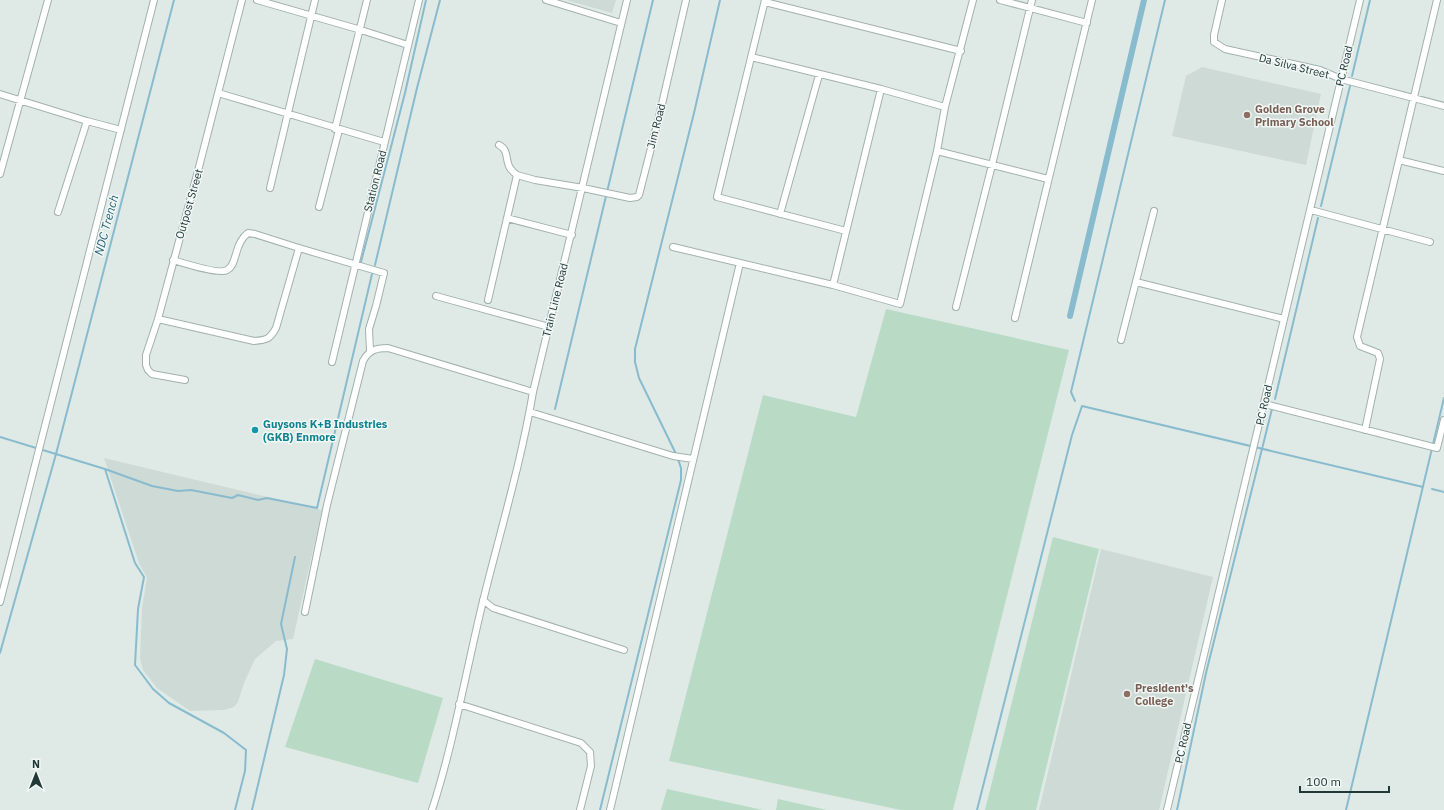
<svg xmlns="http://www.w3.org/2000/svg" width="1444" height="810" font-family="'IBM Plex Sans',sans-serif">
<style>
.built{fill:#cedad6}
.green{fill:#b9dbc6}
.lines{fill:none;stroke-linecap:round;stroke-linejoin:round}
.stream{stroke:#89bbce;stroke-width:2}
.canal{stroke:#89bbce;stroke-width:6}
.minor-casing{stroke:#a2b1ae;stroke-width:8}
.minor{stroke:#fff;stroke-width:6}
.education-dot{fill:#8d6e63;stroke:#f0f7f4;stroke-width:1.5}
.culture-dot{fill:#0f9aa8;stroke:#f0f7f4;stroke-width:1.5}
.labels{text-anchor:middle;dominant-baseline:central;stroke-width:3;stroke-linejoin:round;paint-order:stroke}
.street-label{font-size:11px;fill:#213936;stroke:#f0f7f4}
.education-label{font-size:11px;font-weight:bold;fill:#785e54;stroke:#f0f7f4;text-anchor:start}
.culture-label{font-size:11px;font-weight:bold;fill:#0d838f;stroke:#f0f7f4;text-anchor:start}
.water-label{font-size:12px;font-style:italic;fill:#1e5b73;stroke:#f0f7f4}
</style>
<rect width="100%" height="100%" fill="#dfeae6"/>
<path class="built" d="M566,0H616L612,13Z
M1202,67L1321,94L1306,165L1172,136L1186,76Z
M104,458L322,510L293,639L276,641L255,659L244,683L238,702L234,707L224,710L190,711L157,688L143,670L140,659L142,608L147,578L139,563Z
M1101,549L1213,577L1159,810H1039Z"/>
<path class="green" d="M886,309L1069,350L953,810H901L669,761L763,395L856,417Z
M1053,537L1099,549L1036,810H985Z
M315,659L443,698L418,783L285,747Z
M667,789L763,810H661Z
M778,799L827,810H776Z"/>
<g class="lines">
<path class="stream" d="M1352,76L1370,0
M1321,206L1350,86
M361,262L405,93L426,0
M375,265L417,88L440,0
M1275,399L1318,218
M1075,401L1071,392L1165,0
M555,409L653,0
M0,437L105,469L135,563L144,577L138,609L135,665L153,689L169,703L224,733L246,750L245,771L235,810
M105,469L152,486L178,491L191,490L232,498L238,495L258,500L267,498L317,508L372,274
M1432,489L1444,492
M0,653L56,454L174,0
M252,810L284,675L287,649L281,624L295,557
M600,810L681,480V468L677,456L639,378L635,362V349L694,113L720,0
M977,810L1072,435L1082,406L1423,487
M1177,810L1206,673L1272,409
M1346,810L1444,398"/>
<path class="canal" d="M1070,316L1144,0"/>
<defs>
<path id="minor" d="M257,0L361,30L408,45
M546,0L621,23
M765,0L717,197L846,231
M1000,0L1087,23
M1222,0L1214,35V42L1225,49L1320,70L1341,79L1444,106
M765,2L961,51
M751,57L881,89L945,107
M218,93L384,142
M0,94L87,121L121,130
M335,129L367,0
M937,151L1048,179
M1399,160L1444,171
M0,174L48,0
M517,175L535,180L583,188L630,198L637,197L639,195L659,117L686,0
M270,188L315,0
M319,207L339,130
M1311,210L1430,242
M58,212L87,121
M780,214L819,75
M507,218L572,235
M673,247L833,285L900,304L937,151L945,107L973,0
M173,260C183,263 220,275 227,270C233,267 234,260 236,254C238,246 241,238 248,233L255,234L299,248L384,273L376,306L369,329L370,351
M1136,282L1284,319
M833,285L881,89
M436,296L549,327
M488,300L517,175C514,173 512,171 510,168C505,160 509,150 499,145
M956,307L992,165L1032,0
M1015,318L1092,0
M158,319L254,341C267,340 270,339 276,328L299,248
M1121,340L1154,211
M332,362L419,0
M185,380L152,374L148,370L146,365V355L158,319L199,167L242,0
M1265,404L1437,448L1444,420
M530,412L673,456L693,459
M1365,430L1380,359L1378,353L1360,346L1357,337L1437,0
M483,600L493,608L624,650
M0,602L154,0
M305,612L327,505L363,361C369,350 376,348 388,348L533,392
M459,704L581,743L590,752L591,766L580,810
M432,810C454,742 466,671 483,601C500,532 521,463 533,392L627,0
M610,810L740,263
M1167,810L1360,0"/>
</defs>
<use href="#minor" class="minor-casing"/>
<use href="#minor" class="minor"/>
</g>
<g class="education-dot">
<circle cx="1247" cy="115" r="4"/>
<circle cx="1127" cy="694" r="4"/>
</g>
<circle class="culture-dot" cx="255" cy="430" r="4"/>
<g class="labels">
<g class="street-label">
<text transform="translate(1294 66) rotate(14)">Da Silva Street</text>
<text transform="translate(1344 66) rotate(-76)">PC Road</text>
<text transform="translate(656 126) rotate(-76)">Jim Road</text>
<text transform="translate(375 181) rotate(-76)">Station Road</text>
<text transform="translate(189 204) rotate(-74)">Outpost Street</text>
<text transform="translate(555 300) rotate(-76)">Train Line Road</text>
<text transform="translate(1264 405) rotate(-77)">PC Road</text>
<text transform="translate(1183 743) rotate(-77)">PC Road</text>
</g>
<g class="education-label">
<text x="1255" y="109">Golden Grove<tspan x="1255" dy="13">Primary School</tspan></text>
<text x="1135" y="688">President's<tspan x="1135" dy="13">College</tspan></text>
</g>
<g class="culture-label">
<text x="263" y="424">Guysons K+B Industries<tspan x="263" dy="13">(GKB) Enmore</tspan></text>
</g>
<g class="water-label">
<text transform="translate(106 225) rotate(-75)">NDC Trench</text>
</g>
</g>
<g transform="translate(36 774)" stroke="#f0f7f4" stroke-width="3" paint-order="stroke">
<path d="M0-3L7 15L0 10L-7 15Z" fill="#213936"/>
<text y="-6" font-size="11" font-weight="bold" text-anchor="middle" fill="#213936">N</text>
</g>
<path d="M1300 786v6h89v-6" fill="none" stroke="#213936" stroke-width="2"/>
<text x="1306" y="786" font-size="12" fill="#213936" stroke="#f0f7f4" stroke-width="3" paint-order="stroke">100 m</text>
</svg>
